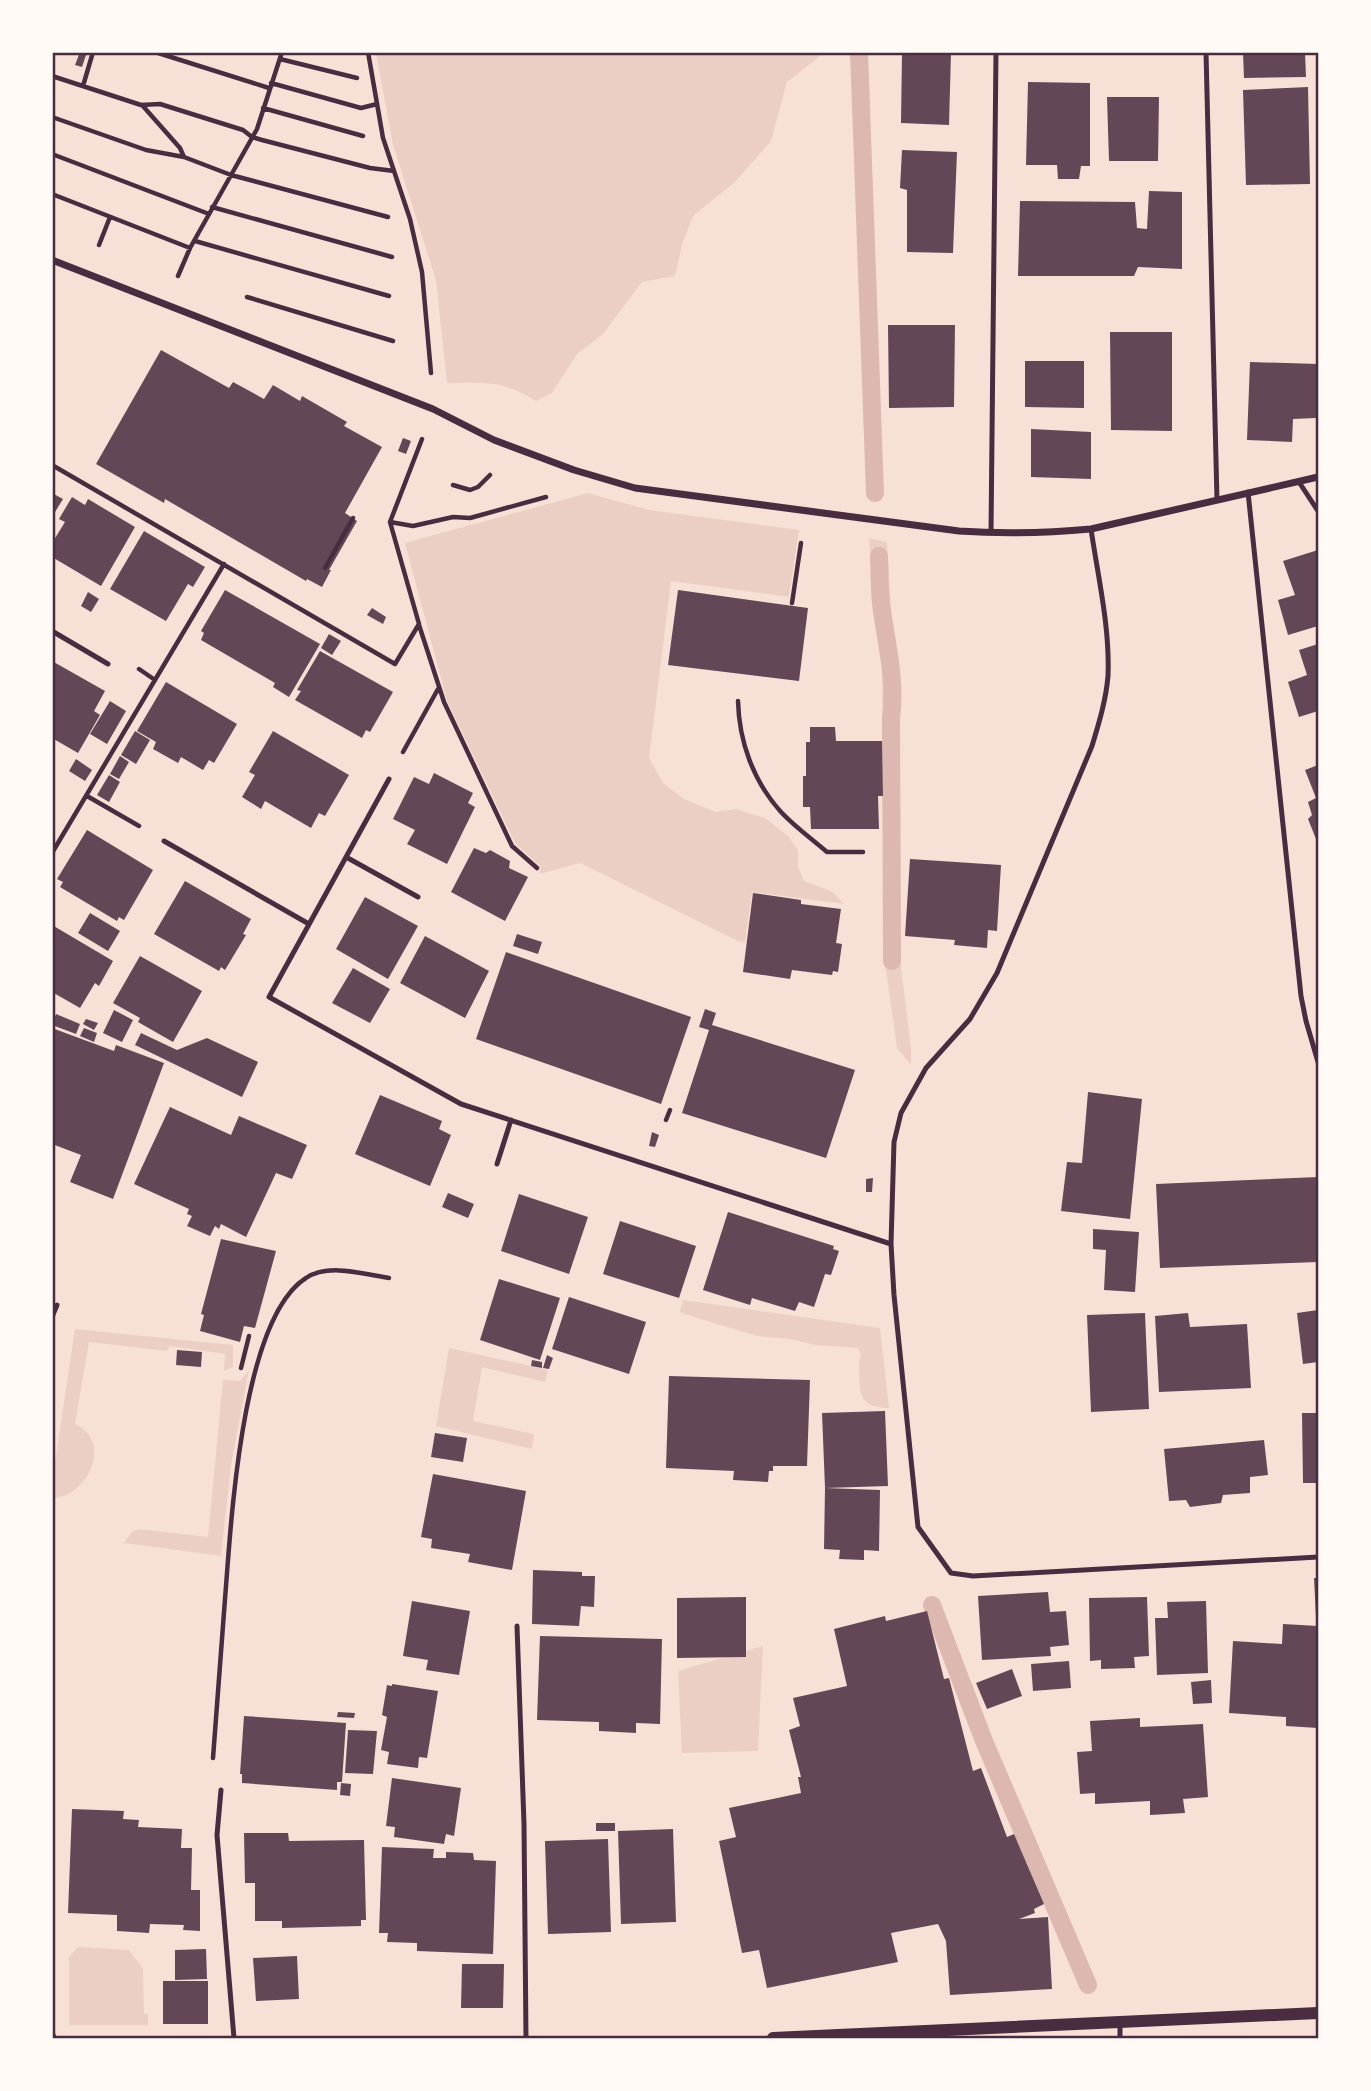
<svg xmlns="http://www.w3.org/2000/svg" width="1371" height="2091" font-family="'Sofia Sans Condensed',sans-serif">
<style>
.green{fill:#ebcfc5;fill-rule:evenodd}
.lines{fill:none;stroke-linecap:round;stroke-linejoin:round}
.stream{stroke:#dcb8b0;stroke-width:18}
.building{fill:#644757}
.path{stroke:#4a2c40;stroke-width:4.5}
.service{stroke:#4a2c40;stroke-width:5}
.minor{stroke:#4a2c40;stroke-width:7}
.tertiary{stroke:#4a2c40;stroke-width:12}
.neatline{fill:none;stroke:#4a2c40;stroke-width:2.5}
</style>
<rect width="100%" height="100%" fill="#f7e1d7"/>
<path class="green" d="M376,53V52L824,53L787,82L771,141L735,182L693,216L682,245L675,276L642,282L603,334L577,354L552,393L536,401C502,380 486,383 447,383L436,280L393,145Z
M588,493L649,510L799,530L789,597L671,581L649,758L663,783L684,799L716,812L735,809L765,818L788,836L798,850V867L804,881L833,892L844,904L752,892L745,942L738,941L580,863L539,874L541,867L515,843L447,701L405,543Z
M869,538L887,542L891,613L899,662L901,967L911,1048V1065L897,1048L884,956L882,664L874,614ZM877,554L881,555L884,608L893,658L895,705L897,965L887,966L885,705H891L889,658L880,608Z
M683,1300L880,1328L889,1408C855,1408 860,1388 859,1360L861,1355L858,1348L815,1345L790,1339L757,1336L684,1314L680,1312Z
M75,1329L233,1345V1367L224,1371L225,1354L170,1346L167,1351L89,1342L75,1424C114,1442 87,1497 53,1498V1476Z
M449,1348L548,1370L545,1382L482,1367L473,1421L534,1434L532,1449L436,1426Z
M249,1370L231,1465L221,1556L124,1543L132,1532L139,1529L208,1537L223,1380L240,1381Z
M763,1646L758,1751L682,1753L678,1671Z
M78,1947L129,1950L143,1969L144,2014H148V2025H69V1957Z"/>
<g class="lines">
<path class="stream" d="M859,52L875,493
M879,556C880,574 879,593 882,611C887,646 896,682 891,718L892,961
M932,1605L984,1741L1088,1985"/>
</g>
<path class="building" d="M80,52L86,55L82,67L75,65Z
M902,52H951L949,125L901,123Z
M1243,52H1305L1306,77L1244,78Z
M1028,82L1090,83V166H1081L1079,179H1058L1057,165H1026Z
M1308,87L1310,184L1246,185L1243,90Z
M1107,97H1159L1158,161H1109Z
M902,150L957,152L953,253L907,252V190L900,188Z
M1149,191L1182,192V269L1138,267L1134,276H1018L1020,201L1135,202L1137,228L1147,229Z
M888,325H955L954,407L889,408Z
M1110,332H1172V431L1111,430Z
M161,350L229,388L233,382L264,399L273,385L300,401L302,396L347,422L344,426L382,447L345,513L357,521L329,570H331L322,587L307,579L306,581L165,499L164,503L96,464Z
M1025,361H1084V408L1025,407Z
M1250,362L1318,364L1316,418L1293,419L1292,442L1247,440Z
M1031,429L1091,432V479L1031,477Z
M403,438L411,441L406,454L398,451Z
M52,493L63,499L52,517Z
M72,497L85,505L88,499L135,527L101,586L52,557V543L65,522L59,519Z
M144,531L205,567L193,587L188,584L166,621L110,589Z
M1318,550V626L1288,635L1278,600L1295,595L1283,561Z
M225,590L320,644L289,697L273,687L275,683L201,640L204,633L201,631Z
M678,590L808,608L799,681L668,665Z
M88,592L99,599L91,612L81,606Z
M372,608L386,617L383,624L367,615Z
M329,634L341,641L332,655L321,648Z
M1318,644V711L1299,717L1288,682L1307,675L1299,650Z
M320,651L393,692L370,732L366,730L362,738L295,700L301,691L297,690Z
M52,661L105,691L94,711L100,715L78,753L52,738Z
M166,682L237,724L214,763L209,760L203,770L181,757L178,763L153,749L156,742L137,731Z
M110,701L126,711L107,744L90,734Z
M810,727H835L836,741H882L883,796H878L879,829H811L810,807H803V776H806V742H810Z
M135,731L150,740L136,764L121,755Z
M273,731L349,775L325,816L319,813L311,828L265,801L261,809L242,797L255,775L249,772Z
M120,756L129,762L119,779L110,774Z
M76,759L92,770L85,781L69,771Z
M1318,765V844L1308,819L1312,815L1308,802L1316,798L1305,770Z
M434,773L473,793L468,803L475,807L447,864L407,844L415,830L393,819L414,777L429,784Z
M109,775L120,782L109,802L97,795Z
M87,830L153,870L124,920L119,917L117,921L60,887L63,882L57,879Z
M474,848L486,853L490,850L510,861L509,868L528,877L505,921L451,892Z
M910,859L1001,865L997,931L988,930L987,948L954,945L955,940L905,936Z
M185,881L251,919L243,934L246,935L225,970L221,967L219,971L154,934Z
M753,893L801,900V904L841,909L836,943L842,944L838,972L833,971L832,975L792,970L790,979L743,972Z
M365,897L418,926L388,979L336,949Z
M90,913L120,931L108,951L78,933Z
M52,925L113,961L99,986L95,983L80,1008L52,992Z
M517,934L542,942L538,954L513,946Z
M425,936L489,971L465,1018L400,983Z
M506,952L691,1017L661,1104L476,1039Z
M140,956L202,991L173,1042L138,1022L140,1018L113,1003Z
M353,968L390,989L370,1023L332,1003Z
M705,1009L716,1013L712,1025L855,1070L826,1158L682,1113L709,1030L699,1027Z
M114,1010L133,1020L122,1042L103,1033Z
M56,1014L80,1024L76,1034L52,1025Z
M86,1019L98,1023L94,1030L83,1024Z
M52,1028L114,1051L116,1045L164,1063L113,1199L70,1182L81,1155L52,1144Z
M84,1028L97,1033L94,1042L80,1036Z
M141,1033L177,1050L207,1038L258,1062L242,1097L135,1045Z
M1088,1092L1142,1099L1130,1219L1061,1211L1067,1162L1082,1163Z
M380,1095L442,1121L439,1129L451,1135L430,1186L355,1154Z
M170,1107L231,1135L239,1116L307,1145L292,1179L276,1173L246,1237L221,1224L219,1229L215,1226L210,1236L187,1226L192,1216L187,1214L189,1209L134,1184Z
M652,1132L659,1135L655,1147L649,1146Z
M1318,1177V1262L1160,1268L1156,1184Z
M873,1178L872,1192H866V1179Z
M448,1193L474,1204L468,1218L442,1207Z
M519,1194L588,1217L569,1274L501,1251Z
M728,1212L834,1246L833,1249L839,1251L831,1275L825,1274L814,1307L799,1302L795,1311L752,1298L750,1305L703,1290Z
M620,1221L696,1246L679,1298L603,1274Z
M1093,1229L1139,1232L1135,1292L1104,1290L1106,1250L1093,1249Z
M221,1239L276,1251L255,1328L244,1326L240,1342L200,1331L204,1315L201,1314Z
M499,1279L560,1298L540,1360L480,1340Z
M569,1297L646,1322L629,1374L552,1349Z
M1318,1310V1362L1303,1364L1297,1313Z
M1145,1313L1149,1409L1091,1412L1087,1315Z
M1188,1313L1190,1327L1247,1324L1251,1388L1159,1392L1155,1316Z
M177,1350L202,1352L201,1367L176,1365Z
M547,1355L553,1358L549,1369L543,1368Z
M532,1360L542,1362V1368L531,1366Z
M669,1376L810,1380L807,1466H773V1471H769L768,1482L733,1480L734,1471L666,1468Z
M885,1411L888,1486L825,1488L822,1413Z
M1302,1413H1318V1483H1303Z
M435,1433L467,1438L463,1462L431,1457Z
M1264,1440L1268,1475L1250,1477V1493L1223,1495L1221,1503L1190,1507L1186,1500L1169,1501L1164,1449Z
M433,1474L526,1491L512,1570L468,1562L470,1554L431,1548L432,1539L421,1537Z
M825,1488L880,1490L879,1551L864,1550V1560L839,1559L840,1550L824,1549Z
M533,1570L582,1572V1576H595L594,1607L581,1606L579,1626L532,1624Z
M1314,1578H1318V1617H1316Z
M1048,1592L1050,1612L1066,1611L1069,1645L1050,1647L1051,1656L982,1660L978,1596Z
M746,1597V1657L677,1658V1598Z
M1147,1597L1149,1656L1134,1657L1135,1668L1101,1669V1660L1090,1661L1089,1598Z
M412,1601L470,1611L459,1675L426,1670L428,1660L403,1656Z
M1206,1601L1208,1673L1157,1675L1155,1618H1168L1167,1602Z
M927,1611L944,1679L949,1678L973,1771L981,1768L1007,1837L1014,1834L1044,1904L1034,1909L1035,1913L1019,1919L1048,1917L1052,1989L950,1995L946,1941L938,1924L891,1933L898,1962L767,1988L759,1950L742,1953L719,1841L736,1837L729,1808L801,1793L798,1777H801L789,1730L800,1726L793,1698L847,1686L834,1629L885,1616L886,1621Z
M1283,1624L1318,1626V1728L1286,1726V1717L1229,1713L1233,1641L1282,1644Z
M540,1636L662,1639L660,1724L636,1723V1733L599,1731V1722L537,1720Z
M1069,1661L1071,1688L1033,1691L1031,1664Z
M1012,1669L1022,1696L987,1709L976,1683Z
M1211,1680L1212,1703L1193,1704L1191,1682Z
M392,1684L438,1691L427,1758L419,1757L418,1768L387,1764L389,1752L381,1750L387,1717L382,1715L387,1685L392,1686Z
M338,1712L355,1713L354,1718L337,1717Z
M244,1716L346,1723L342,1782H337V1790L242,1783V1774H240Z
M1140,1718V1727L1203,1724L1208,1797L1183,1799L1185,1813L1150,1815V1801L1095,1804V1793L1080,1794L1077,1752L1092,1751L1090,1721Z
M348,1730L377,1731L373,1774L345,1773Z
M392,1778L461,1788L454,1836L446,1834L444,1844L394,1837L395,1827L386,1826Z
M341,1783L351,1784L350,1796L340,1795Z
M72,1809L124,1811L123,1819L139,1820L138,1827L182,1829L181,1848H192L191,1890H200V1931L183,1930L184,1925L150,1924L149,1933L117,1931V1915L68,1913Z
M596,1823H615V1831H596Z
M673,1829L676,1922L621,1924L618,1831Z
M244,1833H288L289,1841L364,1840L366,1920H361V1926L282,1928V1921H255V1883H245Z
M608,1839L611,1932L548,1934L545,1841Z
M382,1847L434,1849L433,1858H446V1852L473,1853L474,1860L496,1861L493,1954L417,1951V1943L387,1942L388,1933H379Z
M206,1949L207,1979L175,1980V1950Z
M297,1956L299,1999L256,2001L253,1958Z
M462,1964H504L503,2008H461Z
M163,1981H208V2024H163Z"/>
<g class="lines">
<path class="path" d="M155,52L269,88
M368,52L383,138L410,219L422,272L431,373
M280,59L357,78
M52,76L141,105L160,104L243,130L252,137L262,140L370,168L394,171
M271,83L361,108L377,104
M83,86L93,52
M142,105L180,148L184,157
M263,108L363,136
M52,117L146,150L184,157L231,175L388,217
M52,154L209,214
M52,194L190,248
M212,207L392,257
M195,241L389,296
M99,245L110,217
M178,276L190,248L257,129L282,52
M247,297L393,341
M52,465L395,664L419,624L390,522L422,439
M453,485L470,490L478,487L490,475
M390,522L413,526L453,517L470,518L546,497
M325,568L353,518
M792,603L801,543
M419,625L444,702L512,846L537,868
M139,669L155,680
M738,701C739,741 753,781 781,812C795,827 812,839 827,852H863
M403,752L438,689
M87,796L139,826
M52,853L224,564
M666,1120L670,1110
M241,1368L249,1336
M213,1758C217,1705 221,1652 225,1599C231,1525 241,1319 306,1278C328,1263 364,1274 389,1278"/>
<path class="service" d="M1206,52L1217,500
M1299,482L1318,511
M1248,492L1301,996L1306,1021L1318,1062
M1091,529C1098,577 1110,627 1108,676C1106,700 1099,723 1092,746L997,973L970,1019L926,1068L901,1113L894,1142L891,1244L894,1295L918,1527L951,1573L973,1576L1318,1557
M991,533L996,52
M52,631L108,664
M389,779L269,997L461,1104L891,1244
M164,841L309,924
M346,857L418,897
M497,1164L511,1120
M52,1317L57,1305
M517,1626L524,1824L526,2038
M221,1790L217,1835L234,2038
M1120,2023V2038"/>
<path class="minor" d="M52,260L433,409L494,440L574,470L635,488L959,531C1003,534 1047,533 1091,529L1318,477
M52,2035L53,2038"/>
<path class="tertiary" d="M773,2038L1318,2013"/>
</g>
<rect width="1371" height="2091" fill="none" stroke="#fffaf5" stroke-width="108"/>
<rect x="54" y="54" width="1263" height="1983" class="neatline"/>
</svg>
